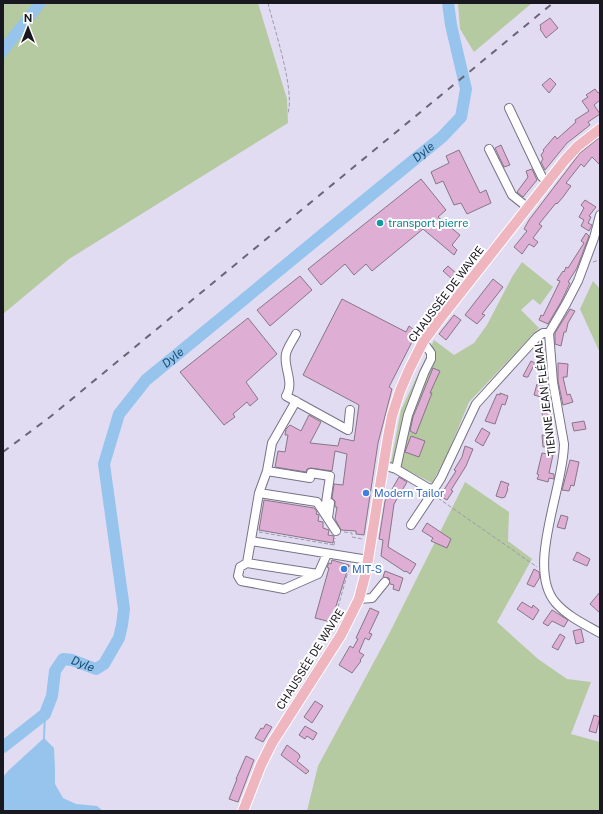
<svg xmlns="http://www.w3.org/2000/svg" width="603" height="814" font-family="'Public Sans',sans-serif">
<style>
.green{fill:#b5caa0}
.water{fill:#96c4ec}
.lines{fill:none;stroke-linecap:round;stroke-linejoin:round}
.stream{stroke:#96c4ec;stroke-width:2}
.river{stroke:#96c4ec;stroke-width:12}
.building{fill:#deaed5;stroke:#887685}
.minor-casing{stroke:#777386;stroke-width:10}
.major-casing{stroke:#fff;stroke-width:12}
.path{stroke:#9e9aac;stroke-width:1;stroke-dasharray:4 2;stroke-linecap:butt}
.minor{stroke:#fff;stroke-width:8}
.major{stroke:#f0b6bf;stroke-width:10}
.rail{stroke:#6a6674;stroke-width:2;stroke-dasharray:7 7;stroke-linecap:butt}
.culture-dot{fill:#0f9aa8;stroke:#fff;stroke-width:1.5}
.shop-dot{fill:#3f7fe0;stroke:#fff;stroke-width:1.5}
.labels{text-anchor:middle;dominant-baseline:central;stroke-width:4;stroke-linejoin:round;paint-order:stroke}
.culture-label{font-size:11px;fill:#0d838f;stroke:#fff;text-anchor:start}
.street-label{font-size:11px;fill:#19171f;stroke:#fff}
.shop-label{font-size:11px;fill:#366cbe;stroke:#fff;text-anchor:start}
.water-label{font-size:12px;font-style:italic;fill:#194d73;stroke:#fff}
</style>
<rect width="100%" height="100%" fill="#e1dcf2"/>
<path class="green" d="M3,3H258L287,99L288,123L69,259L3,314Z
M458,3H532L474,52L460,29Z
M522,262L553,287L540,305L533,299L521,310L539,328L469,402L447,455L432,483L391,462L401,410L434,340L454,355L474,343L487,325L512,277Z
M593,281L600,289V353L580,309Z
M465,482L509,512L508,541L532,559L497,622L538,659L567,679L591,682L571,734L600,742V811H307L318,766L390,632Z"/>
<path class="water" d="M33,3H47L3,60V41Z
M44,738L54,748L55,769V784L63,798L76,804L97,806L103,811H3V777L9,770Z"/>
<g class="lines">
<path class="stream" d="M44,738L45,714"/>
<path class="river" id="s1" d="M3,747L45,714L52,696L55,671L63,659L72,660L96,669L104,664L119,638L122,625L124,609L104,464L119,414L146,380L327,231L442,137L461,117L466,89L451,25L448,3"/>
</g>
<path class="building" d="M550,18L558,28L546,38L540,29L541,28L540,25Z
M550,78L556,84L549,93L542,85Z
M595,89L598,93L600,92V100L594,105L600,114L588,122L590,125L567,143L545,170L541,162L543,159L541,155L544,151L543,150L555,136L557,139L576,122L575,120L589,111L582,101L588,97L586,95Z
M600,137V165L592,157L584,167L581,164L566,183L571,186L563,197L557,204L556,203L539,224L542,226L533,238L538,242L534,247L529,244L522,254L514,247L527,231L524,229L529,220L580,153Z
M501,145L510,165L504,167L495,148Z
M459,150L480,193L486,190L491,203L467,214L461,203L454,205L443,181L436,184L431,172L449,163L446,156Z
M532,169L537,180L523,197L517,192L528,177L526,171Z
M421,179L446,210L438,217L460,235L452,245L457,250L454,255L423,229L372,271L366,264L354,275L345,264L321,285L308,269Z
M585,200L596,207L589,216L591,217L588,223L592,225L589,231L581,226L584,220L579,217L584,208L581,205Z
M586,233L589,236L577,268L568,282L570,283L561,302L548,324L539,320L541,315L543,316L560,281L557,280L563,271L564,272L566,267L568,268L584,243L581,241Z
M448,266L457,274L452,279L443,271Z
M300,276L312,290L270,326L257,310Z
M493,279L503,287L482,314L485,315L477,324L465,315Z
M342,299L406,332L409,326L417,332L389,387L392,389L378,443L364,535L356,534V531L341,530L335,519L337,507H335V501L332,498L334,484L343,485L347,454L335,451L332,471L311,468L307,469L306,472L275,467L278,451L285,452L288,435H285L286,429L290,425L301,431L309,415L321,422L310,443L338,446L340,438L354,441L359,405L303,375Z
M570,309L575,311L568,323L566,332H564L561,346L555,344V333Z
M454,315L461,320L446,340L439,334Z
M248,318L277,354L246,382L258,399L250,406L247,402L233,414L235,417L224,425L180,372Z
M531,361L535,363L528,377H526L523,376Z
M558,363L568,364L567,377H563L567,395L570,394L573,402L563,405L558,381Z
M433,368L440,371L430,393H432L416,434L410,431L413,417Z
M537,384L548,387L545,398L534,395Z
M500,393L508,396L505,405L502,404L495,424L485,421L497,394L500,395Z
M550,408L552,419L544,421L541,409Z
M584,421L586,429L574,431L572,423Z
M482,428L490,433L483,446L475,441Z
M542,435H550L551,446L543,447Z
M411,436L425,441L419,457L405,452Z
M465,446L473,449L466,466L451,490L453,491L447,500L440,496L456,471L454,470L462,457Z
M542,453L553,455L549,473L554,474V479L549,478L548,482L537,479L539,475L537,474Z
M570,460L579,462L574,486L571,485L569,491L562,490Z
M399,477L407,482L394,504L388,547L416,564L410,574L406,571L405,572L381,556L383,540L379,539L385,501Z
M501,481L509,484L507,488L508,489L505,497L502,498L496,496Z
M264,500L314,508L317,512L316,514L319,515L318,521L323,522V528L329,530L328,535L334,536L333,543L259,530Z
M561,515L568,517L565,529L557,527Z
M427,523L451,539L447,548L431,541L433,538L422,531Z
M577,552L590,559L587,566L573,560Z
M332,560L349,565L331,622L315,618L329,568L327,567L329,563L331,564Z
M534,569L539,572L540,577L534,587L527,584Z
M385,571L403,578L399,591L393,589L394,585L390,584L389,578L383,577Z
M600,592V613L590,604Z
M522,602L532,608L533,605L539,610L533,620L517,609Z
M370,608L379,612L369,633L372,634L369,640L365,638L359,652L364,655L360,660L361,661L352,673L339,665L350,646L353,648L358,639L356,638Z
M552,610L568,620L564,627L552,621L548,626L543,623Z
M581,629L584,642L576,644L573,631Z
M560,634L565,637L558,650L552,647Z
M315,701L323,706L312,723L304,717Z
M594,715L600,717L596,733L589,731Z
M266,724L272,727L263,742L255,738L261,728L263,729Z
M305,726L317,733L313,740L307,736L305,739L299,735Z
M287,745L299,754L300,757L297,761L309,771L306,774L281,755Z
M246,756L254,760L238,802L229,799L237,779H236Z"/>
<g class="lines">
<defs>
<path id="minor" d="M509,108L538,169L542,177L548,181
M489,149L512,195L527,207
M600,215L594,238L578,281L566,304L549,333L553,382L564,444C564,487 526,567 555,602C567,616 584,624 600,633
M296,334C293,340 287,348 286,354C283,367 295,383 286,396L348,430L350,410
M296,401L272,443L267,471L259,493L247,563L318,574L327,554
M383,465L396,469L428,488L434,489L441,478L476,404L537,337L543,333H549
M396,469L408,415L424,373L431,359V353L423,342
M267,471L310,478L311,473L330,476L326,503H330L328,518
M259,493L317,502L336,531
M411,525L433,492L431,489
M251,541L368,560
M247,563L240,567L238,576L241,581L284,589L318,574
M359,599L372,598L385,582"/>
<path id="major" d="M243,811L261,765L272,743L341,635L359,599L366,572L388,437L392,416L400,391L409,370L423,342L440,319L565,160L578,146L600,129"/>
</defs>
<use href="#minor" class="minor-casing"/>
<use href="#major" class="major-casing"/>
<path class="path" d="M268,3C274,28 295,90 288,113
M593,262L600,260
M438,498L537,567
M259,532L334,545
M344,532L352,533V537L362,539
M334,545L335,538
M333,630L332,628L350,565"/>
<use href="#minor" class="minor"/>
<use href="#major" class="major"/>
<path class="rail" d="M3,452L50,417L553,3"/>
</g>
<circle class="culture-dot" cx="380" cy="223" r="4"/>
<g class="shop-dot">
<circle cx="366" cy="493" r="4"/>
<circle cx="344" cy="569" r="4"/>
</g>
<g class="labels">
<g class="culture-label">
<text x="388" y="223">transport pierre</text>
</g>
<g class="street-label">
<text transform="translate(446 294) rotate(-53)">CHAUSSÉE DE WAVRE</text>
<text transform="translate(545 398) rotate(-97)">TIENNE JEAN FLÉMAL</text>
<text transform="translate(310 659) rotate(-58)">CHAUSSÉE DE WAVRE</text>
</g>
<g class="shop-label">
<text x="374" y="493">Modern Tailor</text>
<text x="352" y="569">MIT-S</text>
</g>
<g class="water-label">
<text stroke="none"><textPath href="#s1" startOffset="817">Dyle</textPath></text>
<text stroke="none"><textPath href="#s1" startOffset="493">Dyle</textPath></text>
<text stroke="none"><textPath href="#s1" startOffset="133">Dyle</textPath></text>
</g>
</g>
<rect width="603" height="814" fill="none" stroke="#19171f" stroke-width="8"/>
<g transform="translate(28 28)" stroke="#ffffff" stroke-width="3" paint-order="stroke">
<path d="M0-3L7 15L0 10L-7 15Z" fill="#19171f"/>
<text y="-6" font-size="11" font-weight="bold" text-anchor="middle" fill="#19171f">N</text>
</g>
</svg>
